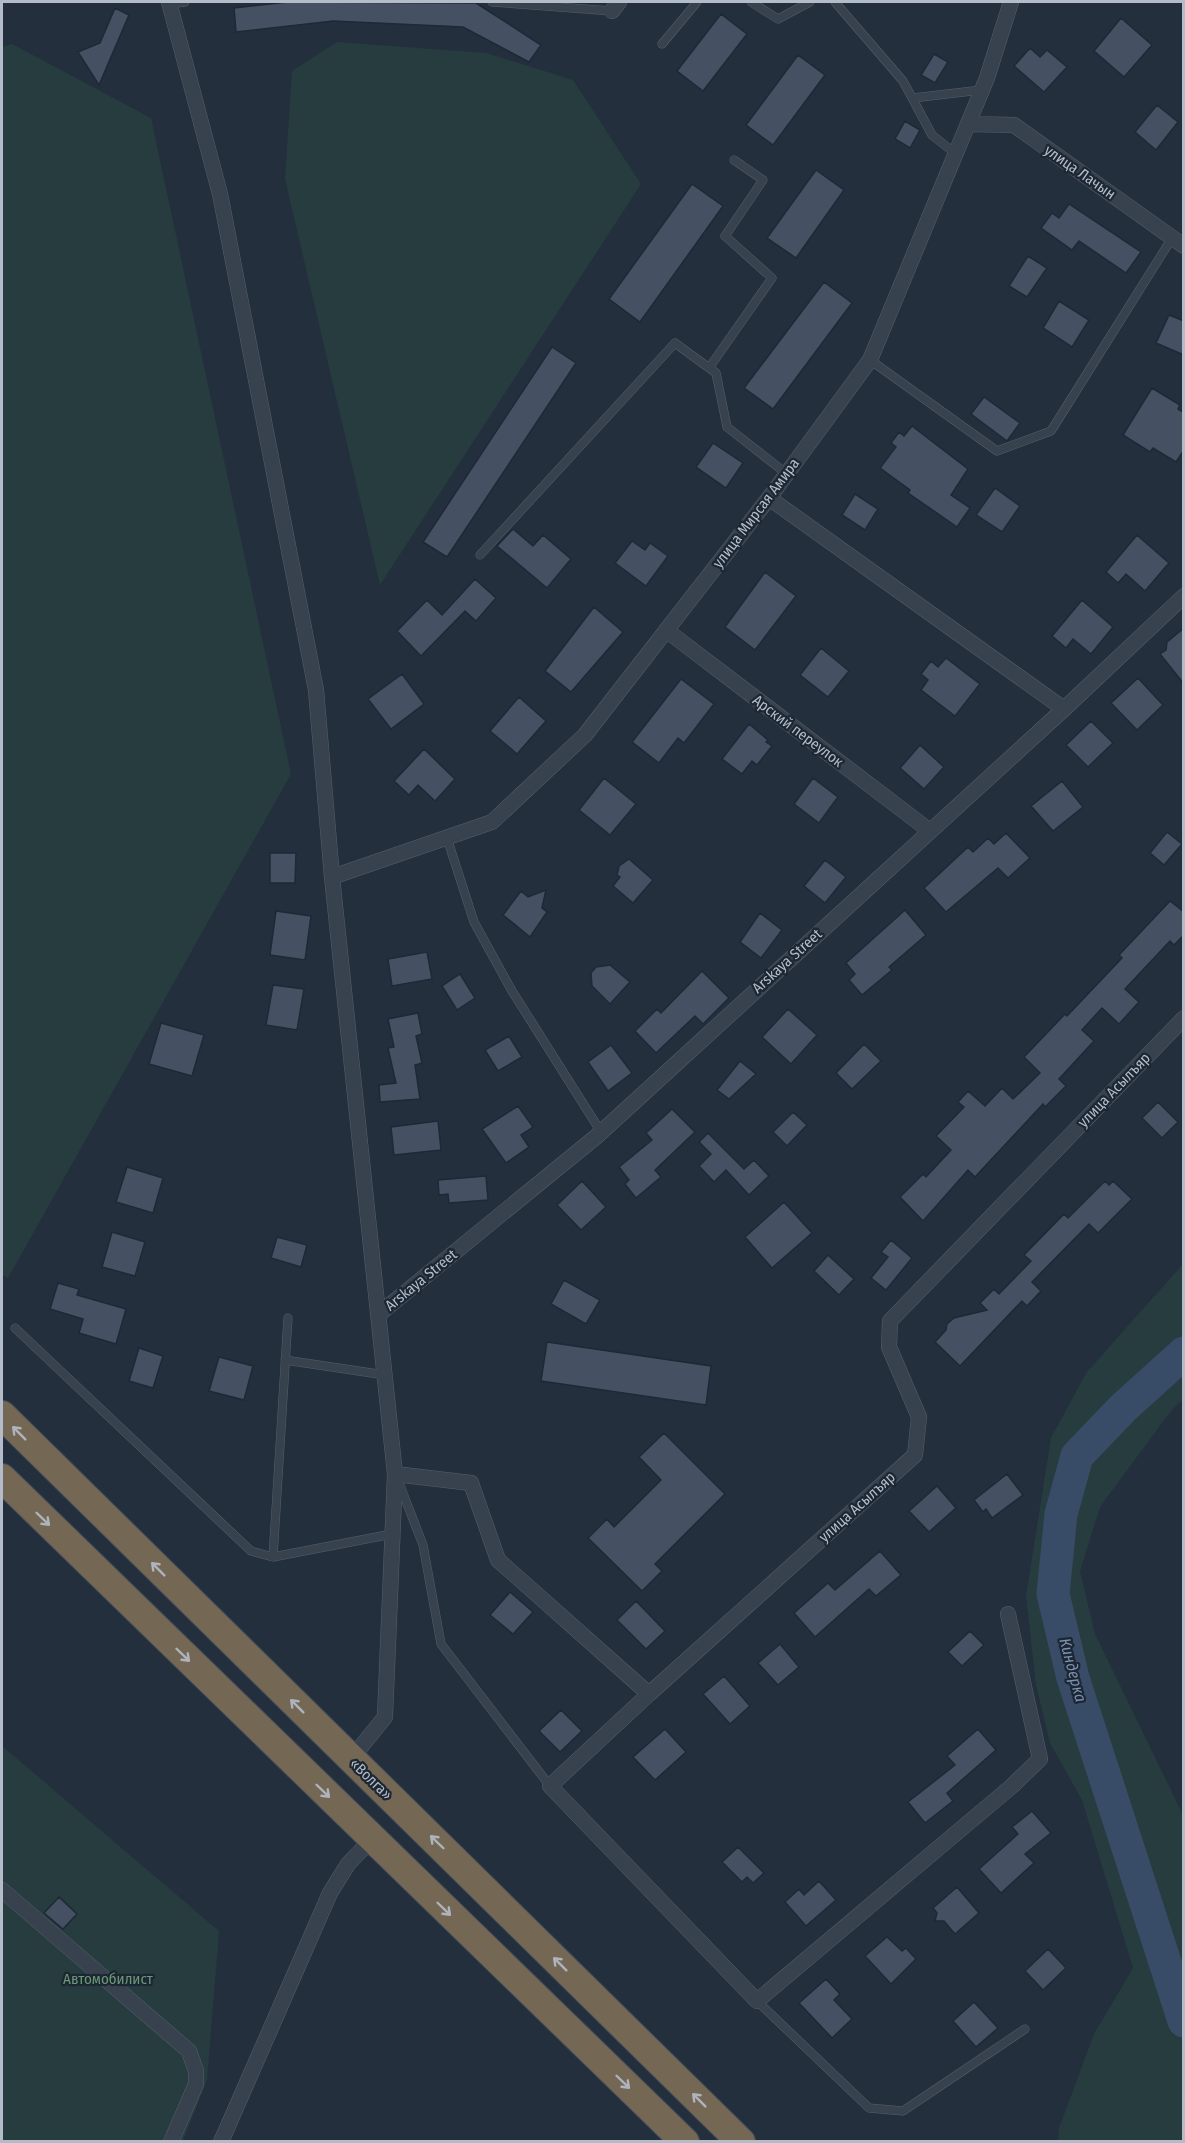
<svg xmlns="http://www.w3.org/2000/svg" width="1185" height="2143" font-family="'Fira Sans Condensed',sans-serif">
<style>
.green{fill:#263c3f}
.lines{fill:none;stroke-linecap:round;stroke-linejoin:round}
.river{stroke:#394c67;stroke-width:33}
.building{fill:#455162;stroke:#1f2835;stroke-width:1.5}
.lane-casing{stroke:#565f6c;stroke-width:9}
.street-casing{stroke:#565f6c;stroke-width:16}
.highway-casing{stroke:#434c59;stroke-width:30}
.lane{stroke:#38414e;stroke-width:8}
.street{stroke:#38414e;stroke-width:15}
.highway{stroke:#746855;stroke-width:28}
.oneway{stroke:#aeb4bd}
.labels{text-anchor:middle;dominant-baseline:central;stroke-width:4.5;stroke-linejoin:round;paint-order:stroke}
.street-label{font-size:15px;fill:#b4bcc9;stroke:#1d2633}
.park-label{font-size:15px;fill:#6b9a76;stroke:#1d2633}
.water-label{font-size:16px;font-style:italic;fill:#7c92b1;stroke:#1d2633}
</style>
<rect width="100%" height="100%" fill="#242f3e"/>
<path class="green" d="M337,42L486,53L573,80L641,184L380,585L285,179L292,71Z
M12,44L151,118L291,774L8,1278L2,1275V47Z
M1183,1264V1399L1170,1412L1100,1507L1080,1571L1095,1634L1183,1815V2141H1058L1059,2128L1094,2034L1133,1968L1082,1800L1050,1743L1036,1685L1026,1596L1051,1438L1086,1373Z
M2,1746L219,1931L207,2080L183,2141H2Z"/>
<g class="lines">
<path class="river" d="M1184,1353L1123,1408L1077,1456L1061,1514L1053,1594L1073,1678L1184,2021"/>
</g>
<path class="building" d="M288,2L476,3L541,45L529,62L463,27L333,21L236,32L234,8Z
M115,8L129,15L99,85L78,52L100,43Z
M721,14L747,34L703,91L677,71Z
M1121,18L1152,45L1124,77L1094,51Z
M1030,48L1040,57L1047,50L1067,67L1044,92L1014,66Z
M934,54L948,62L935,83L921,75Z
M798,55L825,75L773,145L746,125Z
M1157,105L1178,122L1156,150L1135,132Z
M905,121L920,130L910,148L895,139Z
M816,170L844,190L796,258L767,238Z
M692,184L723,206L640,322L609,299Z
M1069,204L1141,252L1126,273L1079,241L1072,250L1041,228L1052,213L1059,218Z
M1028,256L1047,268L1027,297L1009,286Z
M824,282L852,303L773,409L744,388Z
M1059,301L1089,320L1072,347L1043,328Z
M1169,315L1184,321V355L1156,343Z
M552,347L576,363L447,557L423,542Z
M1152,388L1180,405L1178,409L1184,413V450L1176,462L1153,448L1150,452L1123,435Z
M984,397L1020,423L1007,441L971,414Z
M912,426L968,469L951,495L970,508L957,527L908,493L910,490L880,468L896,447L891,443L899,432L904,436Z
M713,443L743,463L726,488L696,467Z
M995,488L1020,506L1002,532L976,515Z
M855,494L878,509L865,530L842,515Z
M513,529L533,546L543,535L571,559L547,588L497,546Z
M1137,535L1169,563L1145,591L1126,574L1118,583L1106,572Z
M632,541L645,550L650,543L668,556L646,586L615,563Z
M765,572L796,596L755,650L725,627Z
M475,579L496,598L476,621L465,611L421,656L397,631L427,600L442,615Z
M1082,600L1113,627L1091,654L1073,639L1066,648L1052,636Z
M594,607L623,632L571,692L545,671Z
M1184,628V684L1160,654L1166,650L1167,642Z
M821,648L849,671L828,697L800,675Z
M946,658L980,684L955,716L921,690L928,680L921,674L931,661L938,667Z
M402,674L424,704L391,729L368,699Z
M1138,678L1163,705L1137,730L1111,703Z
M681,679L714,704L684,743L678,738L659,763L632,742Z
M519,697L546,721L517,754L490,731Z
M1091,721L1113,743L1088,767L1066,745Z
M749,724L768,740L766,742L772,746L757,765L752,761L742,774L722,759Z
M920,745L944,767L924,789L900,768Z
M424,749L455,779L435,801L418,785L409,795L394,781Z
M604,778L636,804L610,835L579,810Z
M813,778L838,797L819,823L794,804Z
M1062,781L1083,807L1053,831L1031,806Z
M1167,832L1182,844L1164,865L1150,853Z
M1006,833L1030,858L1008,878L998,868L946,912L924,888L968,847L973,852L988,838L994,844Z
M270,853H296L295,883H270Z
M629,859L653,880L633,903L613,886L620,877L617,875L619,866Z
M825,860L846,877L825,903L804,886Z
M546,890L542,908L547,912L530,937L503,915L521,891L528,897Z
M1170,901L1184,912V935L1174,945L1170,941L1125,989L1139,1002L1119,1024L1102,1008L1082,1030L1094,1041L1059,1079L1066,1086L1045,1107L1043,1104L975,1177L968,1170L923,1221L900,1197L923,1174L926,1177L951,1150L936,1136L964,1107L958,1102L968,1091L985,1106L1002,1088L1013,1099L1040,1073L1024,1057L1065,1014L1067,1016L1122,958L1119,955Z
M905,910L926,935L889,967L892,970L862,995L849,980L855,974L846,963Z
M276,911L311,916L305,960L270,955Z
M760,913L782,930L761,958L740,942Z
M427,952L432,979L392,986L388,959Z
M610,965L630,982L610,1004L592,986L591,973L596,967Z
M702,971L729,998L703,1024L695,1016L656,1053L635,1031L657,1009L661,1013Z
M460,974L475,998L457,1010L442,986Z
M273,985L304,989L297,1030L266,1025Z
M788,1009L817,1035L791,1064L762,1037Z
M418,1013L422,1034L416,1036L422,1063L415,1065L420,1099L380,1102L379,1085L396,1083L388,1048L394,1047L388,1019Z
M161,1023L204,1035L192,1076L149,1064Z
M509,1036L522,1057L498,1071L485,1050Z
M864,1044L881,1061L852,1089L836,1073Z
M611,1045L632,1073L608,1091L588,1062Z
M740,1061L756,1074L729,1099L717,1090Z
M1158,1102L1178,1122L1162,1138L1142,1118Z
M518,1106L533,1127L521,1135L529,1147L506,1163L482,1129Z
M672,1109L695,1132L655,1170L661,1177L636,1198L625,1184L629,1180L619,1167L652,1140L646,1133Z
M793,1112L807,1125L787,1146L773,1132Z
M438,1121L441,1150L394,1155L391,1127Z
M708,1133L744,1169L754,1160L769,1176L749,1195L726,1170L714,1182L699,1166L711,1154L699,1142Z
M127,1167L163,1178L153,1213L116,1202Z
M486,1176L488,1200L449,1203L448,1194L439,1195L438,1180Z
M582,1181L606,1207L581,1230L557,1205Z
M1105,1181L1109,1185L1113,1181L1132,1199L1098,1233L1089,1224L1032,1282L1041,1291L1027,1306L1022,1301L960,1366L935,1342L946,1330L947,1324L954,1318L987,1310L980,1303L994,1289L999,1294L1031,1261L1024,1255L1064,1214L1068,1218Z
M784,1202L812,1233L772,1268L745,1237Z
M112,1232L145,1242L135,1276L102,1267Z
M277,1237L307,1245L301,1267L271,1258Z
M891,1240L912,1258L886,1290L871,1278L888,1257L881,1252Z
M828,1255L854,1279L839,1295L814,1271Z
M564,1280L600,1300L586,1324L551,1304Z
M58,1283L79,1289L77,1295L126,1309L116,1344L79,1333L83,1319L50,1309Z
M547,1342L711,1366L706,1405L541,1381Z
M139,1348L163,1356L153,1388L129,1381Z
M219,1357L253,1366L244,1400L209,1391Z
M664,1433L725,1494L655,1564L662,1571L642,1591L588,1538L607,1519L614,1527L661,1480L639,1457Z
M1007,1474L1023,1495L992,1518L986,1509L983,1512L974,1500Z
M937,1486L956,1508L929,1532L909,1511Z
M880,1551L901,1575L876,1596L869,1589L815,1637L794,1613L828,1583L835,1590Z
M510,1592L533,1612L513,1634L490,1615Z
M636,1601L665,1631L646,1649L617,1620Z
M970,1631L984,1645L962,1666L948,1652Z
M780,1644L799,1667L778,1685L758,1663Z
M724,1676L750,1706L730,1724L703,1694Z
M561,1710L582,1731L560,1752L539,1731Z
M665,1729L686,1752L655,1780L633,1757Z
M978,1729L996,1750L947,1793L953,1801L925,1823L908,1802L955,1765L947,1756Z
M1032,1811L1051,1833L1025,1854L1034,1863L1001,1893L979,1869L1018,1834L1012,1827Z
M738,1847L764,1873L753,1883L747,1877L742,1882L722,1862Z
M819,1881L836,1900L806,1926L785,1902L799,1889L804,1895Z
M957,1887L979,1913L955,1934L944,1921H935L937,1913L933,1908Z
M59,1897L77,1914L63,1929L44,1913Z
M887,1937L902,1951L906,1948L916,1959L891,1984L865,1956Z
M1048,1949L1066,1968L1043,1990L1025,1971Z
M826,1979L840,1994L834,2000L852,2019L832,2038L799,2003Z
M974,2002L998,2028L976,2047L953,2021Z"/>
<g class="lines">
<defs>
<path id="lane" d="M492,2L612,11
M751,2L778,19L810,2
M835,2L903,81L932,135L956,154
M169,4L185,2
M662,44L697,2
M913,98L981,90
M870,360L997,451L1051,431L1172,238
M709,368L772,278L725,236L763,180L734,160
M480,555L675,343L716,373L727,427L787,474
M447,838L474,922L512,991L601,1132
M15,1328L251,1551L273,1557L392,1534
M285,1360L385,1375
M399,1483L423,1545L441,1644L550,1786
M273,1557L288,1318
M757,2001L869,2108L903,2111L1025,2029"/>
<path id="street" d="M169,2L220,194L316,690L332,877L395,1474L385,1717L351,1759
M612,11L619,2
M968,124L1014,125L1184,246
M769,498L1064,709
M666,630L930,831
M332,877L492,822L585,735L769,498L870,360L987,78L1011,2
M379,1314L597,1136L1064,709L1184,596
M395,1474L471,1483L498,1560L649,1694L915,1455L919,1417L889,1347L890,1321L1184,1018
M649,1694L550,1786L757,2001L1012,1786L1040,1759L1008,1614
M2,1890L189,2051L196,2071V2084L171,2142
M221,2142L330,1893L348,1864L372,1839"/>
<path id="highway" d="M2,1415L741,2142
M2,1478L685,2142"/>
</defs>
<use href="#lane" class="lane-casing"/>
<use href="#street" class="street-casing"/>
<use href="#highway" class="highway-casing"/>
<use href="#lane" class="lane"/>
<use href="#street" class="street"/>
<use href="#highway" class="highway"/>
</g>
<defs><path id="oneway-shaft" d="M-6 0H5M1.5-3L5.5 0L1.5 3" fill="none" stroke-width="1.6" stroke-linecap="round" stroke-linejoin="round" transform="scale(1.5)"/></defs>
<g class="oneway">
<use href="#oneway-shaft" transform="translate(19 1433) rotate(-135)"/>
<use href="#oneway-shaft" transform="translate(43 1519) rotate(44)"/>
<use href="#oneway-shaft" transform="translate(158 1569) rotate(-135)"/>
<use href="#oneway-shaft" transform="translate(183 1655) rotate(44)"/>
<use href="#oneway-shaft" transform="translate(297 1706) rotate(-135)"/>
<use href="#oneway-shaft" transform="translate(323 1791) rotate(44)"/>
<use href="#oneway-shaft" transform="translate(437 1842) rotate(-136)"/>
<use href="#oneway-shaft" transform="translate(444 1909) rotate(44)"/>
<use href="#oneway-shaft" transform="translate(560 1964) rotate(-135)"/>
<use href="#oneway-shaft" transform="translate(623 2082) rotate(44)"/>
<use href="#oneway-shaft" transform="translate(699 2100) rotate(-135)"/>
</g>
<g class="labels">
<g class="street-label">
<text transform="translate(1080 172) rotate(35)">улица Лачын</text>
<text transform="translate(756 513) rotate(-53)">улица Мирсая Амира</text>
<text transform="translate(798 731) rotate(37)">Арский переулок</text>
<text transform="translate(787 961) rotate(-42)">Arskaya Street</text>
<text transform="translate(1114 1090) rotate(-46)">улица Асылъяр</text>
<text transform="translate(421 1280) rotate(-39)">Arskaya Street</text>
<text transform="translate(857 1507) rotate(-42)">улица Асылъяр</text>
<text transform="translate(371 1779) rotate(44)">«Волга»</text>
</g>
<g class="park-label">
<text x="108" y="1979">Автомобилист</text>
</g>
<g class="water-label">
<text transform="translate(1073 1670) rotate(75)">Киндерка</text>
</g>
</g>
<rect width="1185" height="2143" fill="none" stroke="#b4bcc9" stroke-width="6"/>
</svg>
